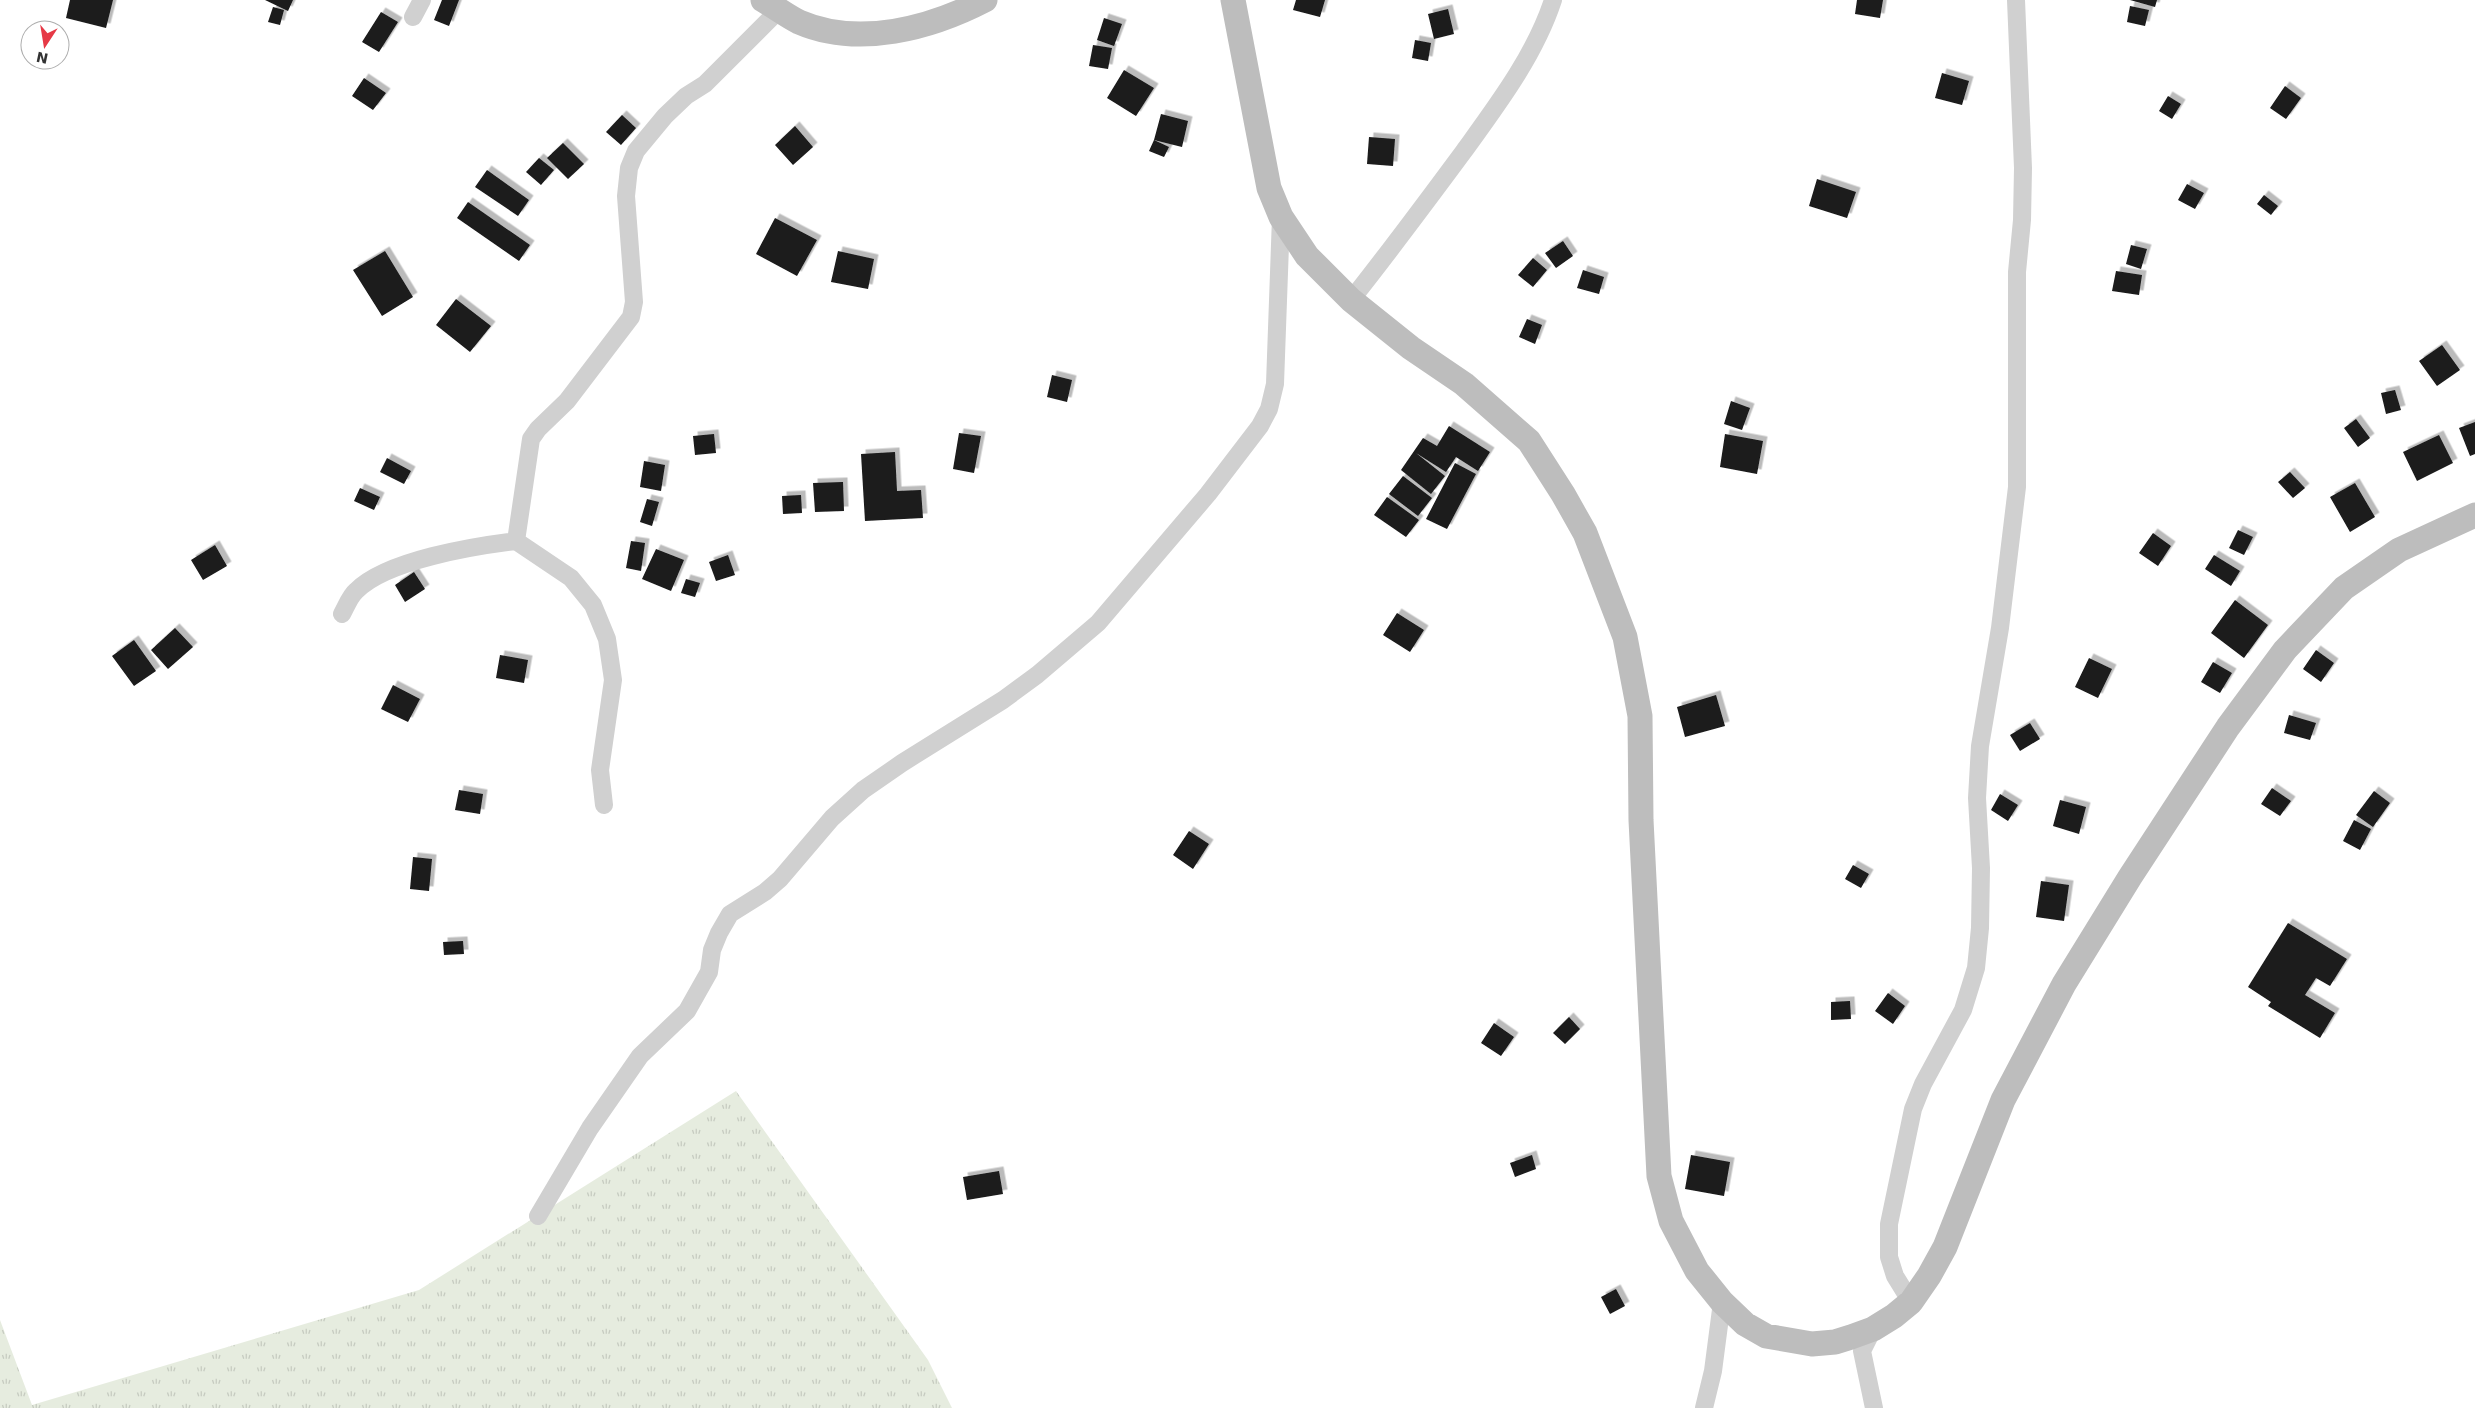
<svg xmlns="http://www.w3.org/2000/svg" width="2475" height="1408" font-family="'DejaVu Sans',sans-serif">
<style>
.grass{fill:url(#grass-tufts)}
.building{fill:#1a1a1a;filter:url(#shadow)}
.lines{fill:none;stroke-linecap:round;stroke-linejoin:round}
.street{stroke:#d0d0d0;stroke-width:18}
.secondary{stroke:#bdbdbd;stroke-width:25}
</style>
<defs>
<pattern id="grass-tufts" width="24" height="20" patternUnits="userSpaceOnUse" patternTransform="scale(1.25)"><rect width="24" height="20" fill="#e6ecdf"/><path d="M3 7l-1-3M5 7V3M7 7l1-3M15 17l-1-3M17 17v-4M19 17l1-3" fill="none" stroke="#c6cbc0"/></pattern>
<filter id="shadow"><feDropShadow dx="4.5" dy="-4.5" stdDeviation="0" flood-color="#0004"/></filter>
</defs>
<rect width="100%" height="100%" fill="#fff"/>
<path class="grass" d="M736,1091L928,1360L952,1408H0V1320L32,1405L419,1290Z"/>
<path class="building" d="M70,0H113L106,28L66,18Z
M265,0H293L288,11Z
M442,0H459L449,26L434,20Z
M1296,0H1325L1320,17L1293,10Z
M1857,0H1883L1880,18L1855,14Z
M2130,0H2157L2155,7Z
M2130,6L2149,10L2145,26L2127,22Z
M273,7L284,10L280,25L268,22Z
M1448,9L1454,34L1434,39L1428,14Z
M381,12L398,22L379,52L362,42Z
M1104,18L1122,24L1114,46L1097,40Z
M1415,40L1431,43L1428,61L1412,58Z
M1093,45L1112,48L1108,69L1089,66Z
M1124,70L1154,88L1136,116L1107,98Z
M1942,73L1969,81L1962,105L1935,98Z
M364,78L386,93L373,110L352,96Z
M2285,86L2301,98L2286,119L2270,108Z
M2168,96L2181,104L2172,119L2159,111Z
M1161,114L1188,121L1182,147L1154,140Z
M622,115L636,128L621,145L606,132Z
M795,126L813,147L793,165L775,145Z
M1369,137L1395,139L1393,166L1367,164Z
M1154,140L1169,147L1164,157L1149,151Z
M563,143L584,164L568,179L547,158Z
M539,158L554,170L541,185L526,172Z
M487,170L529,200L518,216L475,187Z
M1817,179L1856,192L1847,218L1809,206Z
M2187,184L2204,193L2195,209L2178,200Z
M2264,195L2278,206L2271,215L2257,204Z
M468,202L530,245L519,261L457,218Z
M775,218L817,240L797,276L756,254Z
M1563,241L1573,256L1556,268L1545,253Z
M2131,245L2147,249L2141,269L2126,264Z
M385,251L413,297L382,316L353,270Z
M838,251L874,259L868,289L831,282Z
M1533,258L1547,270L1533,287L1518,275Z
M1583,270L1604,277L1599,294L1577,288Z
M2116,271L2142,275L2139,295L2112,291Z
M456,299L491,326L470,352L436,325Z
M1527,319L1542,325L1535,344L1519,337Z
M2442,345L2460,370L2437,386L2419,361Z
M1052,375L1072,380L1067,402L1047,397Z
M2395,390L2401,410L2386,414L2381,393Z
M1731,401L1750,408L1742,430L1724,424Z
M2356,419L2370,438L2358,447L2344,428Z
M2475,422V454L2470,456L2459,428Z
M1449,426L1490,452L1478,471L1456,457L1446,472L1416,453L1445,476L1431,494L1401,470L1423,438L1437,446Z
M959,433L981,436L974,473L953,469Z
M714,434L716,453L695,455L693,436Z
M1725,434L1763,441L1757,474L1720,467Z
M2439,435L2453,463L2417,481L2403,452Z
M895,452L897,491L921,490L923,518L865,521L861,454Z
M387,458L411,471L404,484L380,472Z
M644,461L665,465L661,491L640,487Z
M1455,463L1476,474L1447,529L1426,519Z
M2290,472L2305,488L2293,498L2278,482Z
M1403,476L1432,498L1418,516L1389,494Z
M843,482L844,511L815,512L813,483Z
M2355,483L2375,517L2350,532L2330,497Z
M360,488L380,497L374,510L354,501Z
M801,495L802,513L783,514L782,496Z
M1387,497L1419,520L1406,537L1374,515Z
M647,499L659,502L652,526L640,522Z
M2238,530L2253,537L2244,555L2229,548Z
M2153,533L2171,546L2158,566L2139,553Z
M631,541L645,543L641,571L626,568Z
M215,545L227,566L203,580L191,560Z
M656,549L684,560L671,591L642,579Z
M728,555L735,575L716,581L709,562Z
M2214,555L2240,571L2231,586L2205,569Z
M414,572L425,589L405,602L395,585Z
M686,579L700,583L695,597L681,593Z
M2235,600L2268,625L2244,658L2211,633Z
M1397,613L1424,630L1410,652L1383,635Z
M175,628L193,647L168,669L151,650Z
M134,640L156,671L134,686L112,656Z
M2316,650L2334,663L2321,682L2303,669Z
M500,655L528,660L524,683L496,678Z
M2089,658L2112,669L2098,698L2075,687Z
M2213,662L2232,673L2220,693L2201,682Z
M393,685L420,699L408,722L381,709Z
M1716,695L1725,726L1685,737L1677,707Z
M2289,715L2316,723L2310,740L2284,733Z
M2030,723L2040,739L2020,751L2010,735Z
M2272,788L2291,801L2280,816L2261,804Z
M459,790L483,794L480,814L455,810Z
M2374,791L2390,803L2373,827L2356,815Z
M2000,794L2018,805L2008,821L1991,810Z
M2060,800L2086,807L2079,834L2053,826Z
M2354,820L2371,829L2360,850L2343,841Z
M1189,831L1209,844L1193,869L1173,855Z
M413,857L432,859L429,891L410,889Z
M1853,865L1869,874L1861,888L1845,879Z
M2041,881L2069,885L2064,921L2036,917Z
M2288,923L2347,959L2330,986L2316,978L2305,995L2335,1013L2320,1038L2268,1006L2271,1002L2248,987Z
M463,941L464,954L444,955L443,942Z
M1888,993L1905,1006L1893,1024L1875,1011Z
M1850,1001L1851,1019L1831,1020V1002Z
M1569,1017L1580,1029L1565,1044L1553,1033Z
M1494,1023L1514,1037L1501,1056L1481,1043Z
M1532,1155L1536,1169L1515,1177L1510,1163Z
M1691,1155L1730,1162L1724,1196L1685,1189Z
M999,1171L1003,1194L967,1200L963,1177Z
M1616,1289L1625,1306L1610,1314L1601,1297Z"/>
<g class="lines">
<path class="street" d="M413,17L422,0
M1351,300C1390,251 1427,201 1464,151C1498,104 1535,55 1553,0
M516,541L531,439L538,429L567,401L631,317L634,302L626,196L629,168L636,151L665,116L686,96L705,84L779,10
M342,614C346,607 350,596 356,591C386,560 475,546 516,541L571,578L593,605L607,639L613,680L600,770L604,805
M538,1216L590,1128L640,1056L687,1011L709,972L712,950L719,933L730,914L765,892L780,879L832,818L863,790L902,763L1003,700L1037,675L1098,623L1208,494L1260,426L1269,409L1275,384L1281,217
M1911,1302L1895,1276L1889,1257V1224L1913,1109L1923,1084L1963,1010L1976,968L1980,928L1981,868L1977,798L1980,746L2000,628L2017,487V272L2022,220L2023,168L2016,0
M1873,1329L1862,1351L1874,1408
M1704,1408L1713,1371L1722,1302"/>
<path class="secondary" d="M763,0C775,7 787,16 799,22C859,48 931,28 985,0
M1233,0L1269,188L1281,217L1307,256L1351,300L1411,348L1464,384L1529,441L1563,494L1585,533L1625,637L1640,716L1641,820L1659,1176L1671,1221L1697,1271L1722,1302L1745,1324L1766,1336L1812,1344L1835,1342L1851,1337L1873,1329L1894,1316L1911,1302L1929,1276L1945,1247L2003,1100L2064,984L2130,877L2228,727L2285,650L2344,588L2399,550L2475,515"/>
</g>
<g transform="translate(45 45) rotate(192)"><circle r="24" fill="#ffffff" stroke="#adadad"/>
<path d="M0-4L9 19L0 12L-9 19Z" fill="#e63946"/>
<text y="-8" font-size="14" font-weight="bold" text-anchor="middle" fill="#333333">N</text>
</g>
</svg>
